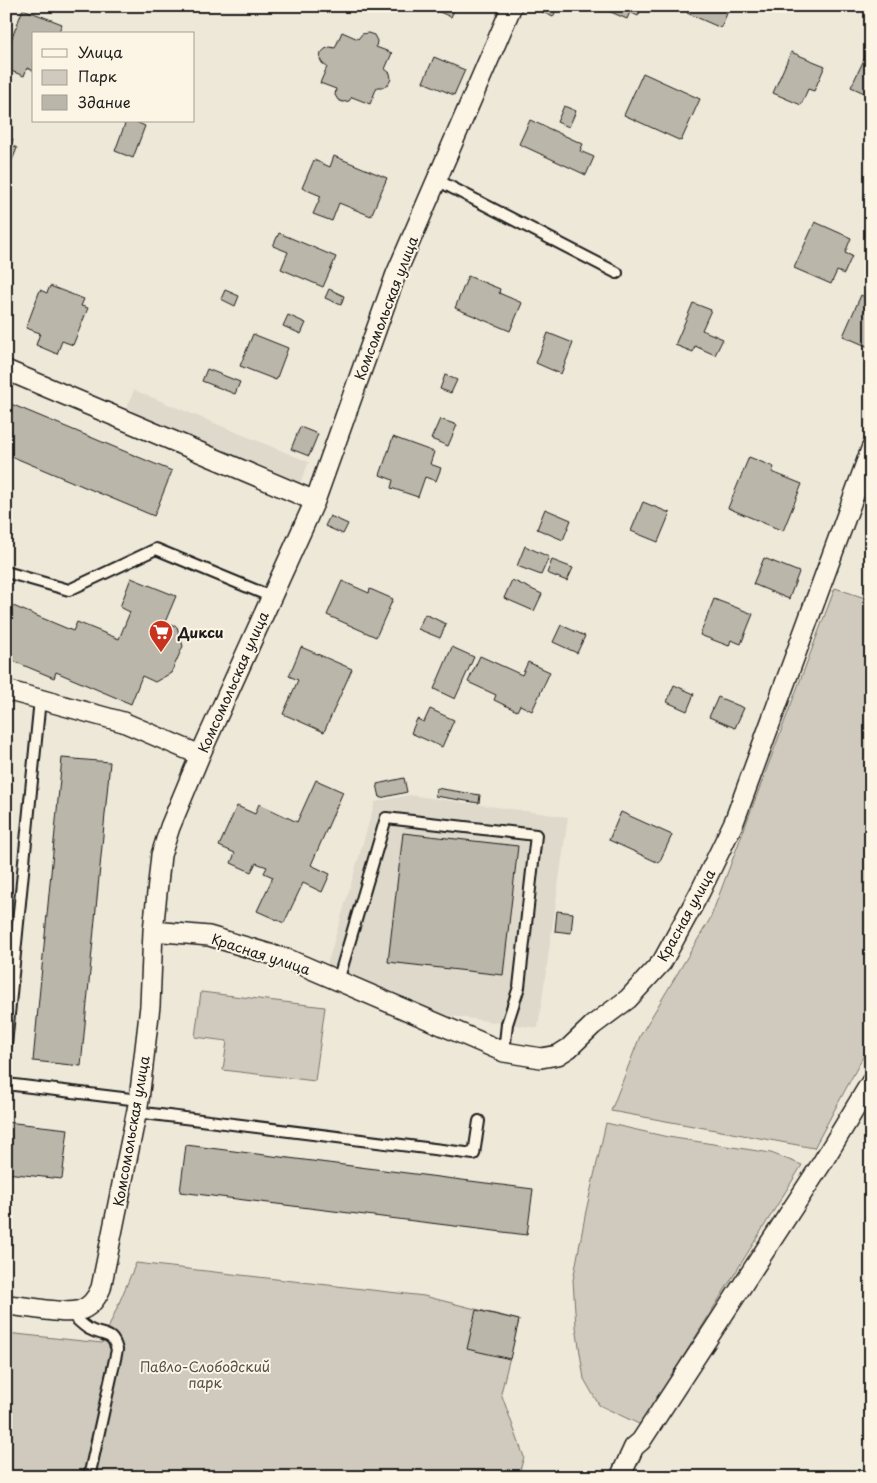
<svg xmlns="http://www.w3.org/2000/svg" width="877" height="1483" font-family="'Playpen Sans',sans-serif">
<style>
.built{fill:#ded9cb}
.green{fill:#cfcabd;stroke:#76736c}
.building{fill:#bab6aa;stroke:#1c1c1c}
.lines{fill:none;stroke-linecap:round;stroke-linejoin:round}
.service-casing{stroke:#1c1c1c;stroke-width:14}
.minor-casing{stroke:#1c1c1c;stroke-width:22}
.service{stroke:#fcf5e5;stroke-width:10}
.minor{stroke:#fcf5e5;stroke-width:19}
.labels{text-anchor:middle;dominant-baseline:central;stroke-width:4;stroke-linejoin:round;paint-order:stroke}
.street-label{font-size:14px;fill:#1c1c1c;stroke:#fcf5e5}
.poi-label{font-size:14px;font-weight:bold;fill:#1c1c1c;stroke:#fcf5e5;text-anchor:start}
.park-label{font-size:14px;fill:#52504c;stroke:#fcf5e5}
</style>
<rect width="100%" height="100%" fill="#eee8d9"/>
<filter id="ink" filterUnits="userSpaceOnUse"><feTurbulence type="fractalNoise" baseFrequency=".02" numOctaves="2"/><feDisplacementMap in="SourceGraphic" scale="10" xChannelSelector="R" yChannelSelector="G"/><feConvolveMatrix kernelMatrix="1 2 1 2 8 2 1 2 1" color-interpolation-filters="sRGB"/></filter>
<g filter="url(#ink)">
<path class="built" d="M134,390L309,462L300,483L125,413Z
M409,795L568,817L538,1028L430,1013L327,965L375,802Z"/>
<path class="green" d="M835,588L871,600V1042L814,1148L611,1111L640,1036L710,919Z
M201,992L325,1007L315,1081L223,1070L227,1041L195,1037Z
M606,1123L668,1137L771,1153L802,1165L641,1425L599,1405L584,1379L576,1327L573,1280L586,1211Z
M136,1263L424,1296L519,1320L501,1393L524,1457L518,1477H6V1333L102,1343Z"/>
<path class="building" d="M426,6H456L451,17Z
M530,6H558L553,17Z
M597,6H643L638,16L630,12L627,19Z
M690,6H730L721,28L687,13Z
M23,9L62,24L58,34H34V71L27,68L24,76L6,69V53Z
M342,32L358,39L362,34L368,33L374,35L377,41L376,47L392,53L385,69L390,73L391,79L388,85L383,87H377L370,104L352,97L349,101L343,102L338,100L335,95L336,89L320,83L327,67L322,63L320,59L321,53L325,49L330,47L335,48Z
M871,45V96L851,87Z
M791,52L825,66L814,91L808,89L801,105L773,93Z
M434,57L465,70L454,95L423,82Z
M643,73L700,99L681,141L624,115Z
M564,106L576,111L569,127L557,122Z
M530,120L583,144L580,151L594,157L586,175L519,144Z
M126,121H134L145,126L133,158L115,151Z
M6,136L13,139L11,145L17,148L6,176Z
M334,156L387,178L371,216L339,203L332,221L313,214L321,196L302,188L314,160L330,167Z
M815,222L851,238L845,253L852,256L844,274L837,271L831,284L794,268Z
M279,233L336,257L323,287L281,269L288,252L273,246Z
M468,276L500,289L499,293L522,303L510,331L455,308Z
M50,286L84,299L81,306L88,308L73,345L62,341L57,354L36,345L40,333L26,328L40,290L47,293Z
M329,289L344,296L341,305L325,298Z
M225,290L239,296L235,306L221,299Z
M861,295L871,300V348L843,336Z
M693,303L711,310L702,330L723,339L715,355L695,346L693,352L675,345Z
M288,315L306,323L301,334L283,326Z
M548,333L573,343L561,374L536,363Z
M253,334L288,348L276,380L240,366Z
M207,369L240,382L235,394L202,381Z
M445,375L457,380L451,393L440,389Z
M6,402L172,471L154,516L6,454Z
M440,419L457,425L448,446L431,439Z
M300,427L318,434L309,456L291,449Z
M393,437L434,452L430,464L441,468L436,481L425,477L418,497L391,488L393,480L380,475Z
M749,457L774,467L772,472L802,484L783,531L728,508Z
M643,502L670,513L658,542L631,531Z
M545,509L571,520L563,540L537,529Z
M330,516L348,524L343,534L325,526Z
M525,546L549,557L541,575L517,566Z
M764,558L799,572L789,599L753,584Z
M552,560L573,568L567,581L547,573Z
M131,578L176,596L165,622L177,627L183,646L171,673L155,682L142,676L131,704L56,672L54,678L6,658V603L73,631L77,622L119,639L130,612L120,607Z
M512,580L542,594L534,611L504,598Z
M342,581L369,593L370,589L393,599L376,637L327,615Z
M714,599L753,614L741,644L731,640L729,646L700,635Z
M425,614L446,624L440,638L418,629Z
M561,625L585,636L577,653L553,642Z
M301,647L352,669L324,732L283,714L298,680L289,676Z
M452,647L474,657L455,699L434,689Z
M480,656L522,675L528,662L550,672L532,711L520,705L517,711L494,700L496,695L468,682Z
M674,685L694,694L687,711L667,702Z
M718,697L744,708L735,728L709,717Z
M430,709L454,720L442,747L411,733L417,719L424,722Z
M62,758L110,762L81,1066L33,1061Z
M404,778L407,792L380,798L377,784Z
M316,780L343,792L311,865L330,874L322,892L303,883L284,923L257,911L273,877L264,873L267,867L256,863L251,872L231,863L235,853L219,846L237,806L255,814L259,804L297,822Z
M436,788L480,795L479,803L435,796Z
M621,812L672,835L659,863L609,840Z
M403,833L518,846L503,975L388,962Z
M557,911L573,913L571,933L555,931Z
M6,1122L68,1129L62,1179L6,1173Z
M186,1145L533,1189L527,1235L180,1192Z
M476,1310L519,1320L510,1359L467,1349Z"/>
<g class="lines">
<defs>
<path id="service" d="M437,180L617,273
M6,572L69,590L156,549L272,597
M338,981L386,818L536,835L519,987L507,1024L504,1052
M6,1045L40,699
M6,1084L139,1100
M136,1112L474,1154L479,1121
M70,1313C76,1318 82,1325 89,1329C103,1337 112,1330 117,1350L89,1477"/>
<path id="minor" d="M6,370L315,501
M6,690L123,722L200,755
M153,931L209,936L290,960L504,1052L541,1058L558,1055L569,1048L593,1025L628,999L662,962L700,892L734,822L871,449
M6,1305C19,1306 32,1308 46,1310C72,1313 89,1316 101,1288L139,1100L150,1006L153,931L161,855L170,827L200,755L315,501L396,274L512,6
M620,1477L634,1447L641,1441L822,1163L871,1082"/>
</defs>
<use href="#service" class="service-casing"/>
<use href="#minor" class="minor-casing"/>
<use href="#service" class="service"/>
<use href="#minor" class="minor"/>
</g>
</g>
<defs>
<symbol id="supermarket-pin" viewBox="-11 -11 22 30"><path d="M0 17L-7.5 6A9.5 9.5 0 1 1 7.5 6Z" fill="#c8321e" stroke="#fcf5e5"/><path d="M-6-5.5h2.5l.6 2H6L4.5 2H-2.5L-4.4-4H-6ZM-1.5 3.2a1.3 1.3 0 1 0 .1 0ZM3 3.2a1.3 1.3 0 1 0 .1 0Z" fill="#fff"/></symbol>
</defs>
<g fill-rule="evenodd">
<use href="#supermarket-pin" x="147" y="618" width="28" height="38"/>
</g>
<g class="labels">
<g class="street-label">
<text transform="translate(386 308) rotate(-69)">Комсомольская улица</text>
<text transform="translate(233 682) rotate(-66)">Комсомольская улица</text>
<text transform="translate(686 915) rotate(-61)">Красная улица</text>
<text transform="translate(261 954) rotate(18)">Красная улица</text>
<text transform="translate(131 1131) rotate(-80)">Комсомольская улица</text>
</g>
<g class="poi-label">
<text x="178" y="632">Дикси</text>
</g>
<g class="park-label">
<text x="205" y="1366">Павло-Слободский<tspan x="205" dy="16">парк</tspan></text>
</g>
</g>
<rect width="877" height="1483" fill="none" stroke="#fcf5e5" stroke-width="25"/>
<rect x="12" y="12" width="852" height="1458" fill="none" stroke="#1c1c1c" stroke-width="2" filter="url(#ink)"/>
<rect x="32" y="32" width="162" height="90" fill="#fcf5e5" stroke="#a29e95"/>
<rect x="42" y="49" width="25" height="8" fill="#fcf5e5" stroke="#a29e95"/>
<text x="78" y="58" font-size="15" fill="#1c1c1c">Улица</text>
<rect x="42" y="70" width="25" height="15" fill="#cfcabd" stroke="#a29e95"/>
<text x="78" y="82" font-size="15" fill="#1c1c1c">Парк</text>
<rect x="42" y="95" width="25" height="15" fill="#bab6aa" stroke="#a29e95"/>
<text x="78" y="108" font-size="15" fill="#1c1c1c">Здание</text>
</svg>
